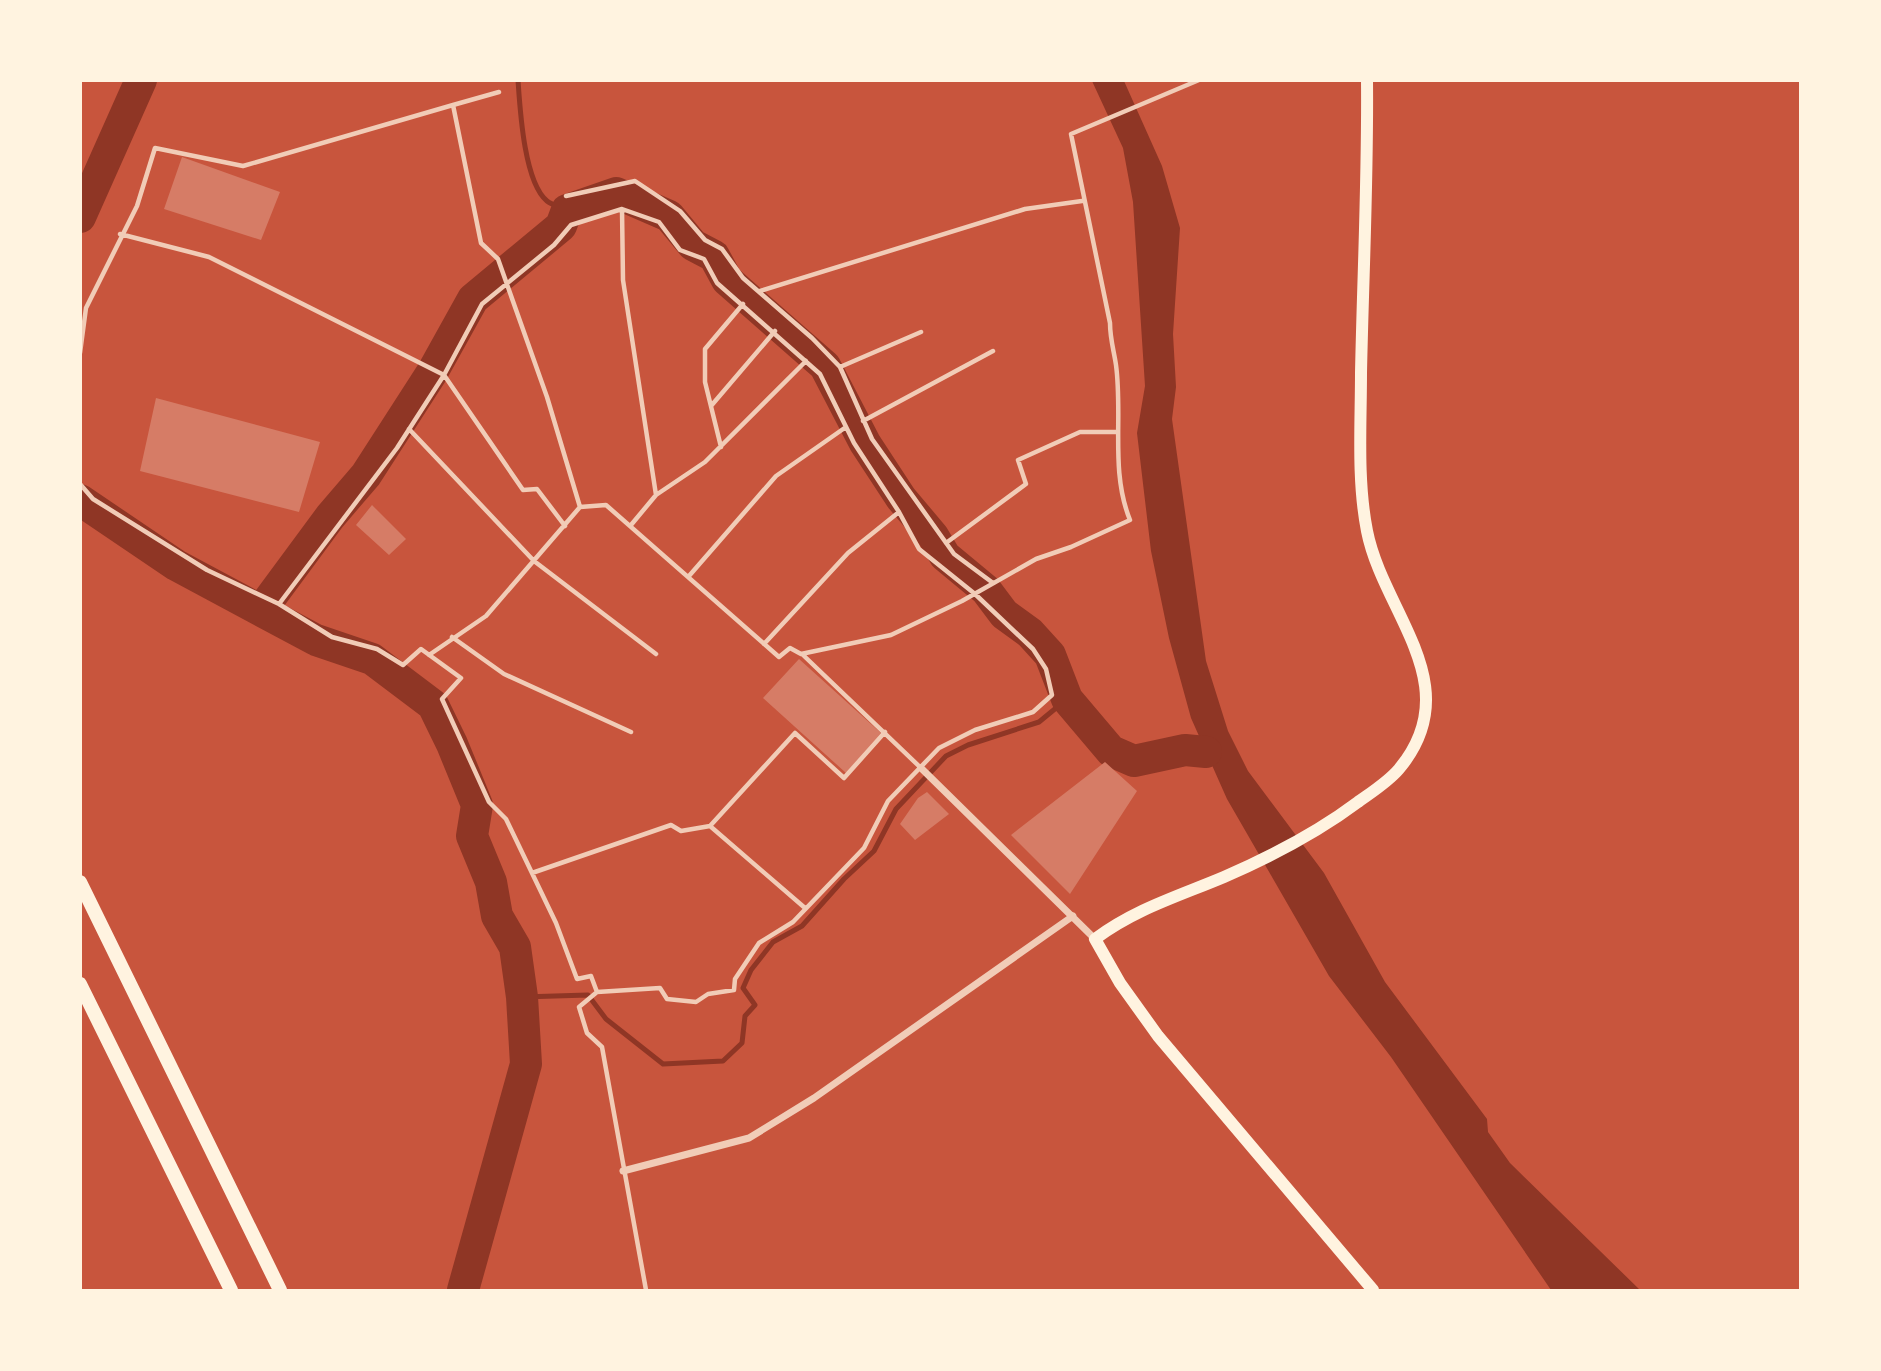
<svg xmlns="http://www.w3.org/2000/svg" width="1881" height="1371" font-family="'Titillium Web',sans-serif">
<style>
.water{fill:#8f3625}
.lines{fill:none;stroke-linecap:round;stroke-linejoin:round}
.stream{stroke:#8f3625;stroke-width:5}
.river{stroke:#8f3625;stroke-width:32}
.building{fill:#d67c66}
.service{stroke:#f1ccb7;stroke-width:4.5}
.minor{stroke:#f1ccb7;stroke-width:7}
.secondary{stroke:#fff3e0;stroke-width:12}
.motorway{stroke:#fff3e0;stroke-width:14}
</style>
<rect width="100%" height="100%" fill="#c8553d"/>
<path class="water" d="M1092,81H1124L1162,166L1180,228L1173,334L1176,387L1172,419L1206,661L1228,731L1248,771L1324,873L1385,982L1487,1119L1488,1132L1510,1163L1640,1290H1551L1391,1057L1329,976L1227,799L1191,718L1169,638L1151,551L1137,433L1145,386L1133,202L1123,148Z"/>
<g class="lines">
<path class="stream" d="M518,80C520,109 524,182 547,201C552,205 561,207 567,210
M522,997L588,995L606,1019L663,1064L723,1061L742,1043L745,1016L755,1005L743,988L751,970L773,942L802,926L844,879L874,851L896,809L946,756L968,745L1039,722L1067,699"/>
<path class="river" d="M80,217L141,80
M80,500L176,565L316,640L372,659L433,705L452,744L477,805L472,836L491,882L497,916L515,947L522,997L526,1064L463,1290
M262,609L330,517L366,475L433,371L473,299L561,226L567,210L616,193L669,216L693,245L714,256L727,280L825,366L865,443L901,498L933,536L945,556L986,590L1004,614L1030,633L1050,655L1067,699L1111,751L1134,761L1185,750L1206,752"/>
</g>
<path class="building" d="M182,157L280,192L261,240L164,209Z
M156,398L320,442L299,512L140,471Z
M372,505L406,539L389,555L356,525Z
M799,659L881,733L846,773L763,698Z
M1105,762L1137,791L1070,894L1011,835Z
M927,792L949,814L915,840L900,824L918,798Z"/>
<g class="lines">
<path class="service" d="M453,105L499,92
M566,196L635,181L680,211L705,240L722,249L743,278L812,338L840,367L872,439L954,554L993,583
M622,209L623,280L656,495
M120,234L209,257L444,375L523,490L537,489L565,526
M760,291L1025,209L1082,201
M80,353L86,308L137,206L155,148L243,166L453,105L481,243L498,259L547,397L580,507L606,505L779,657L790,648L801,654L891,635L962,601L1036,559L1071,547L1130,520C1110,471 1123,417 1116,365C1114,351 1110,339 1110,323L1071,134L1199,80
M840,367L921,332
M711,406L775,331
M863,421L993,351
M409,429L534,561L656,654
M721,447L705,382V349L743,304
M80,484L93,499L207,570L279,604L332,637L377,649L403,665L421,649L461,678L442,699L489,802L506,819L556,923L577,979L591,976L597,992L660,988L667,999L696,1002L708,994L734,990L735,979L759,943L793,922L864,848L888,801L939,748L975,730L1033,712L1052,695L1046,669L1033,649L975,594L919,549L899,512L854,443L820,374L717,283L704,259L680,250L659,222L622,209L571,225L554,245L482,304L444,375L397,448L279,604
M631,525L656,495L705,462L806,361
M946,543L1026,484L1018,460L1080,432H1117
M689,576L776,476L846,427
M452,637L504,674L631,732
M764,644L848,553L899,512
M802,654L922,769
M429,655L486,616L580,507
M710,826L795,733L844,778L885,732
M532,873L671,825L681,831L710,826L805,908
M597,992L579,1007L587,1033L602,1047L646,1290"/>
<path class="minor" d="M922,769L1095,939
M623,1171L749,1138L814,1098L1073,916"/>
<path class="secondary" d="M1367,80C1368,178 1363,275 1361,373C1361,425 1357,480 1367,531C1383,613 1469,685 1399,769C1388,782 1372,792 1358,802C1318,832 1270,857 1224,877C1179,896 1135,909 1095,939L1120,983L1158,1036L1373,1290"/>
<path class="motorway" d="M80,882L280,1290
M80,984L231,1290"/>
</g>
<rect width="1881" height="1371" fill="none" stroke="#fff3e0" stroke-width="164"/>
</svg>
